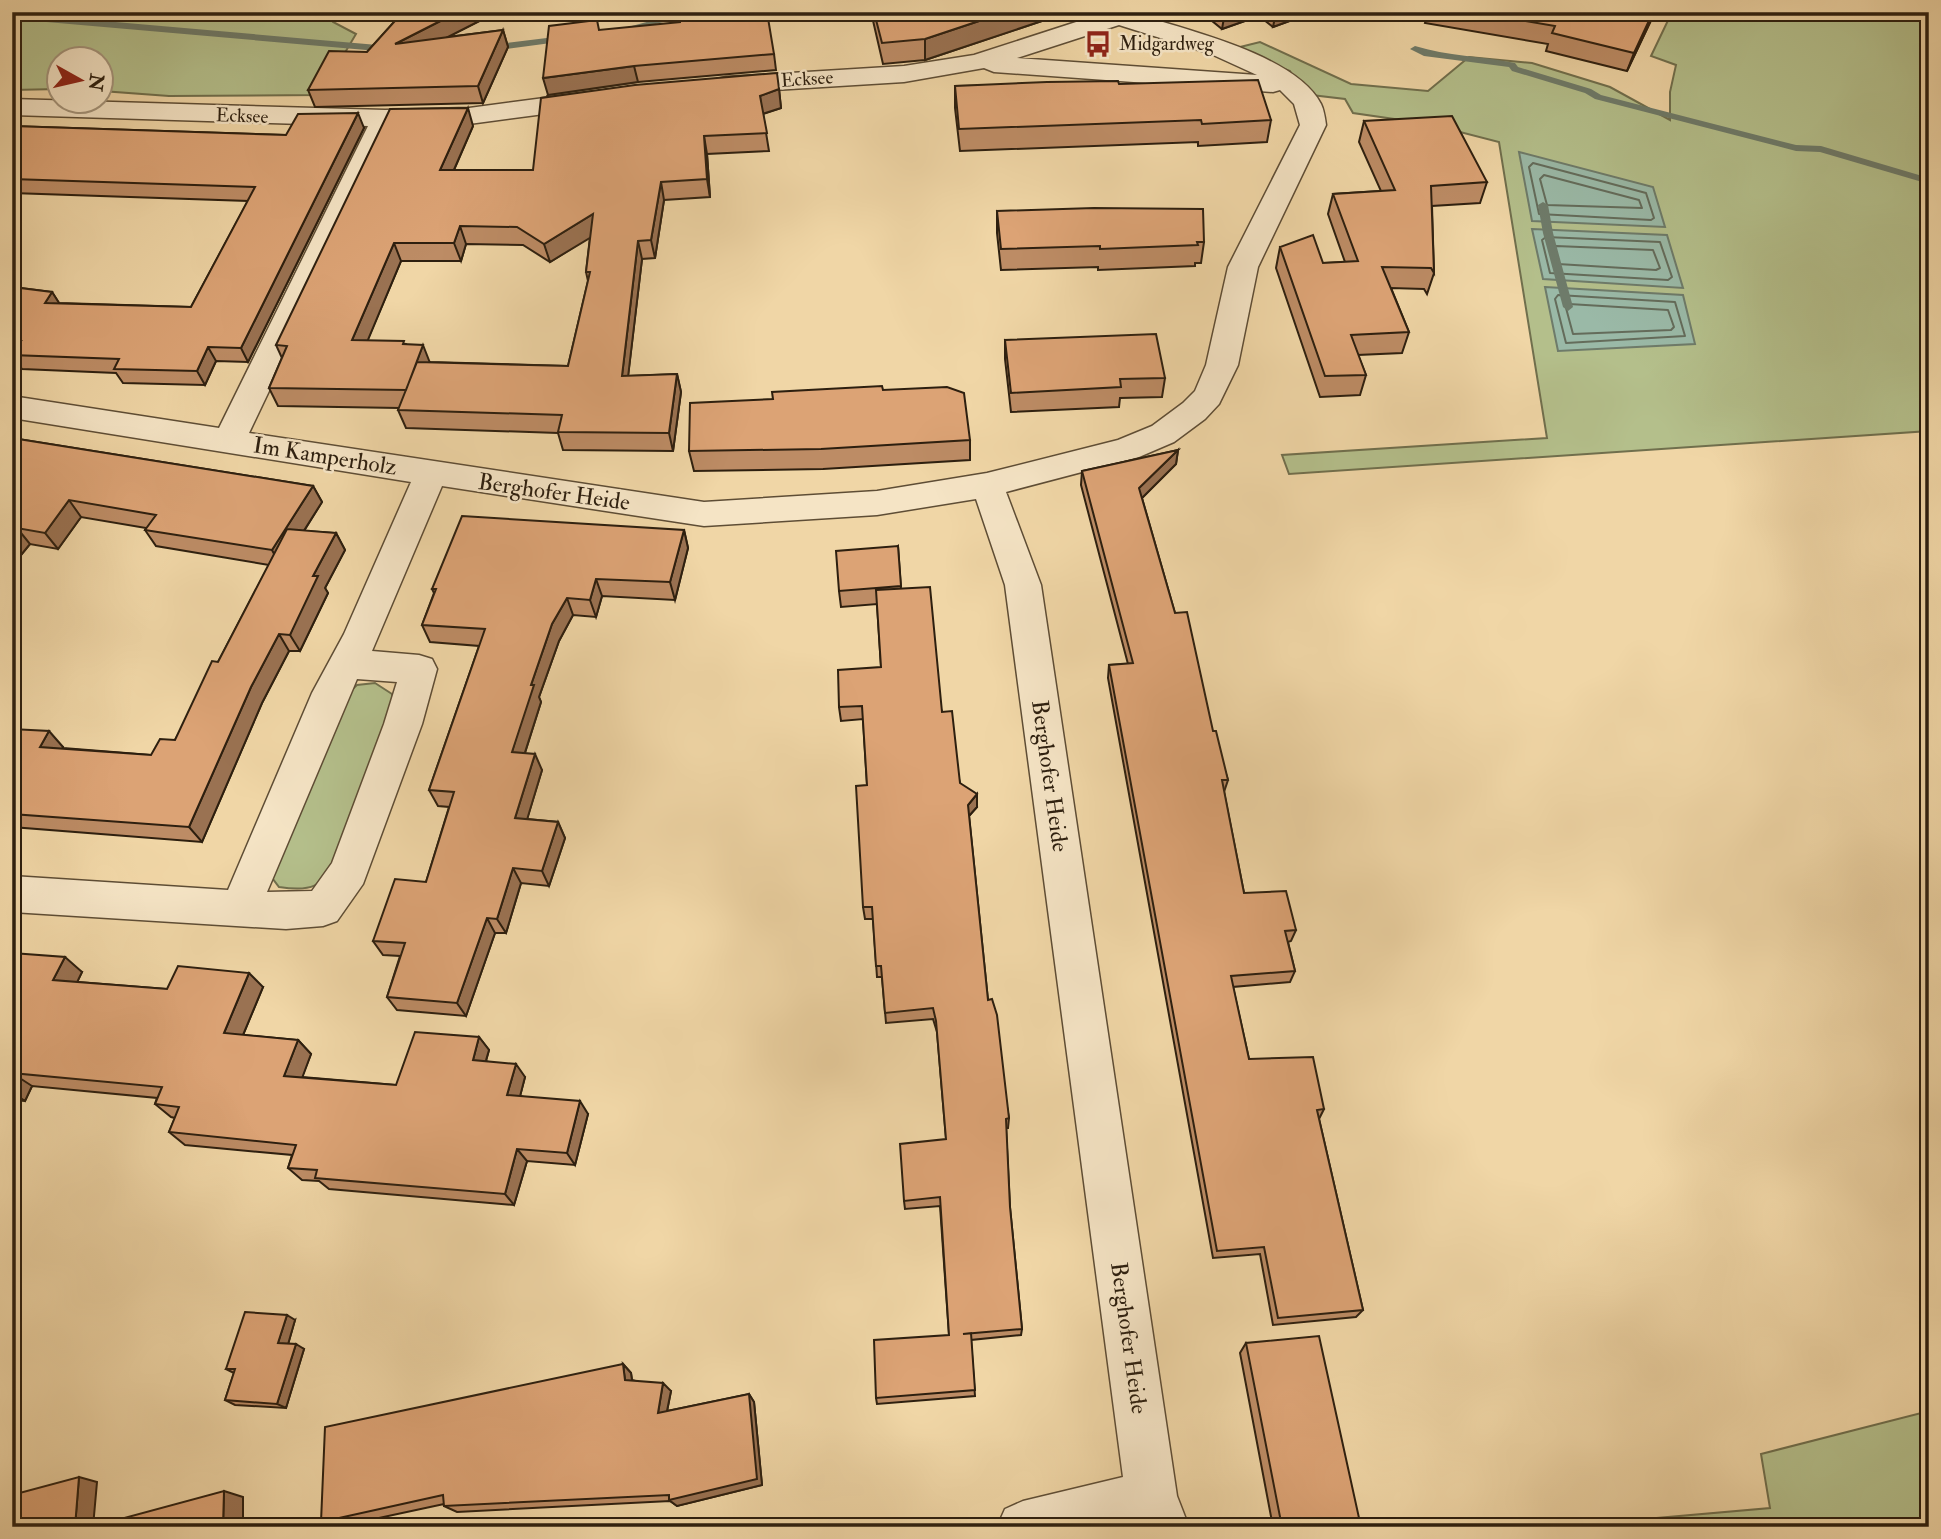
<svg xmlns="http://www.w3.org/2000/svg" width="1941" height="1539" font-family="'IM FELL Double Pica',serif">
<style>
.green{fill:#b4bf8b;stroke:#706f4d;stroke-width:2}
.water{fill:#9ab9a7;stroke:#6e7b6a;stroke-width:2}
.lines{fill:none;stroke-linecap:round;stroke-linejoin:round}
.shore{stroke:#646c5b;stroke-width:2}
.stream{fill:#6e7b6a;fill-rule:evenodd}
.minor-casing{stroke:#5e4d35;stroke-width:3}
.minor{fill:#f5e4c5;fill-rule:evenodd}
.wall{fill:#bd8c65;stroke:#2d1f0f;stroke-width:2;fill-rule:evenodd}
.shaded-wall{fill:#9a7252;stroke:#2d1f0f;stroke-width:2}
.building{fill:#dca375;stroke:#2d1f0f;stroke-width:2}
.labels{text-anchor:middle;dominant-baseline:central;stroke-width:5;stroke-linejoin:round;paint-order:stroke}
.far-poi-label{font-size:19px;fill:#2d1f0f;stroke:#f5e4c5;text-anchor:start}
.far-street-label{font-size:19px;fill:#2d1f0f;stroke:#f5e4c5}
.street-label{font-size:23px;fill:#2d1f0f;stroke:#f5e4c5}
</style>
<rect width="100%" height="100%" fill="#f0d6a6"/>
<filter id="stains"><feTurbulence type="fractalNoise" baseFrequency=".00286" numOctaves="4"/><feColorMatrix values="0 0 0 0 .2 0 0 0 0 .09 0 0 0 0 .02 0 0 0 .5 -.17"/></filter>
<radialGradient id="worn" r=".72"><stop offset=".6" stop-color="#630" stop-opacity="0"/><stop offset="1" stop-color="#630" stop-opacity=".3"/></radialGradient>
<path class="green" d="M12,12H325L333,22L356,34L320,95L169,96L102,91V60H60L59,89L12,90Z
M1672,12H1854L1929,22V431L1289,474L1282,455L1547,438L1499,142L1429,124L1353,113L1345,99L1303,94L1290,71L1232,49L1260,42L1351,84L1428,91L1469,57L1532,63L1610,87L1670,120V92L1676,65L1651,56Z
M375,683L392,694L395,715L340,861C319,887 313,892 279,887L270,875L345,696L357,685Z
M1929,1411V1527H1554L1770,1508L1761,1454Z"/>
<path class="water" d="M1519,152L1653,187L1665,227L1532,221Z
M1532,229L1667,235L1683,288L1543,279Z
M1545,287L1683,295L1695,344L1558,351Z"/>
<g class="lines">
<path class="shore" d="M1533,163L1646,193L1654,218L1651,220L1539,214L1529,167Z
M1544,175L1639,200L1642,208L1547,205L1540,179Z
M1546,237L1660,242L1672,277L1668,280L1550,273L1542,240Z
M1556,246L1653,250L1660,268L1656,270L1558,264L1553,250Z
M1558,295L1675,302L1685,336L1566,343L1555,299Z
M1569,304L1668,310L1674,327L1671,330L1573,334L1566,308Z"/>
<path class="stream" d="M684,12H701L633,30L628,27Z
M12,13L389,46L394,49L389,52L12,19Z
M563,36L568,39L566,41L490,51L485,48L490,45Z
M1415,46C1447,56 1482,56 1515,63L1518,67L1591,89L1601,95L1796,145L1821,146L1929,178V184L1820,152L1796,151L1595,99L1585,93L1512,71L1509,67L1424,56L1410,49Z
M1543,202L1548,205L1553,233L1573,307L1568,311L1563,307L1543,233L1538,205Z"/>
<defs>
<path id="minor" d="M1107,12H1145L1143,16C1191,31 1296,56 1321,104C1324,110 1325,118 1326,125L1258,267L1238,365L1219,404L1205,419L1174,442L1139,457L1006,492L1041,585L1177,1496L1189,1527H997L1005,1509L1023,1501L1123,1477L1005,585L976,499L877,515L704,526L442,486L372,651L419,655L432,659L437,669L422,724L363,884L337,921L323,926L286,929L12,912V876L228,890L312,693L344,634L411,482L12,418V396L219,428L368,126L12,115V99L385,110L469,108L590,92L599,94L603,100L599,106L590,108L469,124L395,126L249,433L704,502L877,491L987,473L1118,440L1152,426L1183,403L1195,391L1206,365L1228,267L1300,125L1294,104L1280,90L1273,92L994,72L984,68L904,82L726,93L717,91L713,85L717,79L726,77L904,66L974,55ZM1119,25L1211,54L1257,75L1017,58ZM357,679L397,682L384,724L332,863L312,891L267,892Z"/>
</defs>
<use href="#minor" class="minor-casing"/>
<use href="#minor" class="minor"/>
</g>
<path class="wall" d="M403,12H497L447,37L503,30L508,47L483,103L315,107L308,90L367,52Z
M871,12H1061L1060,15L925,60L883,64Z
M1201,12H1314L1273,27L1259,16L1222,29Z
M1428,12H1655L1627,71L1546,51L1548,44L1425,23Z
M1868,12H1906L1905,14L1895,13L1893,16Z
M599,30L774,54L776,70L638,82L548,95Z
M1119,84L1271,120L1267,142L1198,146V142L960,151L955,108V86Z
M779,89L781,108L763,114L769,151L707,154L710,197L664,200L655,258L642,259L628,376L677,374L681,392L673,451L563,450L558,433L406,428L398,410L399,408L278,406L269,388L282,358L276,345L473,126L454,170H533ZM590,237L586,272L588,281L568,366L430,362L406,344L367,341L401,261H461L466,244L523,245L550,262Z
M1364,121L1487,182L1480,203L1432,206L1434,273L1427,294L1424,289L1391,288L1409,332L1402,353L1358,355L1366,375L1360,395L1320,397L1276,268L1280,247L1323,263L1345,262L1328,214L1333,194L1381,191L1359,142Z
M12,126L286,135L364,128L248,362L216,361L205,385L123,383L116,373L22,369L12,355V287L52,292L59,303L191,307L248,201L12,193Z
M997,211L1204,242L1201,263H1195V266L1098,270V267L1001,270L997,233Z
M1005,340L1165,378L1162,397L1120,398L1119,407L1011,412L1005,359Z
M883,390L970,440V460L823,469L694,471L689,451L773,399Z
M12,438L313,486L322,502L304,531L336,533L345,550L325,588L328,593L300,651H289L262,703L202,842L12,827V729L63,747V748L151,755L175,740L218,662L269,565L156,546L145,530L146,528L81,517L58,549L30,544L17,560L12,559Z
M1178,450L1176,464L1142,498L1175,613L1228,780L1224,792L1244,893L1296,930L1291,941L1288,942L1295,971L1290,982L1233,987L1249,1059L1324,1109L1319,1119L1363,1310L1356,1317L1273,1325L1260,1254L1213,1258L1108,678L1109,665L1128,664L1081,485L1082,471Z
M684,530L688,548L675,600L602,596L596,617L573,615L559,641L539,697L541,702L525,753L542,770L527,819L558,822L565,838L549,886L521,883L506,933H495L466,1016L397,1010L387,997L400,956L383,955L373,941L426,882L449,807L438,806L429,790L479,646L430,642L422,625L434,593L432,589Z
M898,546L901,589L942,712L960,783L977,807L969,816L988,1000L1009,1118L1008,1128H1006L1010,1207L1022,1329L1021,1335L971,1340L975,1396L877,1404L876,1398L949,1335L940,1206L905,1209L904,1201L946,1139L937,1032L933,1019L886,1023L882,977H877L873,919H865L863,907L867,785L863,719L841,721L839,707L881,667L877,604L841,607L839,591Z
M12,953L82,972L77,982L167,989L263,987L243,1035L298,1040L311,1054L302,1077L396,1085L479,1037L489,1050L486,1061L525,1077L520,1096L588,1114L575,1165L527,1161L514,1205L329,1189L319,1181L302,1180L288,1168L292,1155L185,1145L169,1132L175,1118L171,1117L155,1104L157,1098L32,1086L25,1101L12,1100Z
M295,1320L288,1344L304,1349L286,1408L235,1405L225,1400L234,1373L226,1369Z
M1246,1343L1361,1527H1273L1240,1353Z
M623,1364L631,1373L632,1380L671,1391L667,1411L749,1394L754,1402L762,1485L677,1506L670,1501L457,1512L444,1506V1504L337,1527L321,1522Z"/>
<path class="shaded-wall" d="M458,12H497L401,61L395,44Z
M1006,12H1061L1060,15L925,60V39Z
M1225,12H1260L1259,16L1222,29Z
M1276,12H1314L1273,27Z
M1653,12H1655L1627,71L1634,53Z
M503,30L508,47L483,103L478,86Z
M634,66L638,82L548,95L543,78Z
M779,89L781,108L762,114L760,96Z
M468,108L473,126L446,188L440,170Z
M358,113L364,128L248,362L241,348Z
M704,136L707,154L710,197L707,179Z
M661,182L664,200L655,258L651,240Z
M593,214L598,233L550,262L544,244Z
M460,226L466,244L461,261L454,243Z
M638,241L642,259L626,394L622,376Z
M394,243L401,261L360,359L352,340Z
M52,292L61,306L45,303Z
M423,345L430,363L406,390Z
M208,347L216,361L205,385L197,371Z
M677,374L681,392L673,451L669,433Z
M1178,450L1176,464L1137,503L1139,488Z
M313,486L322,502L281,567L272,550Z
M69,500L81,517L58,549L45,533Z
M17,528L30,544L17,560L12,554V533Z
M684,530L688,548L675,600L670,582Z
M336,533L345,550L325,588L328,593L300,651L290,635L313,576Z
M596,579L602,596L596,617L590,600Z
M567,598L573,615L559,641L539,697L541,702L520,768L512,752L531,685L552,624Z
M279,634L289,651L262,703L202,842L189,827L251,687Z
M49,731L63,747L55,762L40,747Z
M535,754L542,770L523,833L515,818Z
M977,794V807L968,817V805Z
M558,822L565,838L549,886L542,871Z
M513,868L521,883L506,933L497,919Z
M487,918L495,933L466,1016L457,1003Z
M65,957L82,972L71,995L53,980Z
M249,973L263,987L238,1047L224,1033Z
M479,1037L489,1050L482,1074L473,1060Z
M298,1040L311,1054L298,1089L284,1076Z
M516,1064L525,1077L517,1108L507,1095Z
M12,1073L32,1086L25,1101L12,1092Z
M580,1101L588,1114L575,1165L567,1153Z
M517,1149L527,1161L514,1205L505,1194Z
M287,1315L295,1320L287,1348L278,1343Z
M296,1344L304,1349L286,1408L277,1404Z
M623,1364L631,1373L633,1388L625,1380Z
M663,1383L671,1391L665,1421L658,1413Z
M749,1394L754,1402L762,1485L677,1506L669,1500Z
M79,1477L97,1482L93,1527H75Z
M224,1491L243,1497V1527H223Z"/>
<path class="building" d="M403,12H458L395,44L503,30L478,86L308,90L329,51L367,52Z
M732,12H767L774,54L634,66L543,78L549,26L597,20L599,30L680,22V17Z
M874,12H1006L925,39L882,43Z
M1472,12H1653L1634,53L1552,33L1555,26Z
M777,73L779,89L760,96L767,133L704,136L707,179L661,182L651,240L638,241L622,376L677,374L669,433L558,432L562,415L398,410L417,362L568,366L590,272H586L593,214L544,244L517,227L460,226L454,243H394L352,340L404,341L403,344L423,345L406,390L269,388L287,346L276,345L390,109L468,108L440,170H533L541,98L635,85Z
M1258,80L1271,120L1202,124L1201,120L959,129L955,86L1047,82L1118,81L1119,84Z
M358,113L241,348L208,347L197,371L114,369L119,359L12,355L21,341H12V287L52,292L45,303L191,307L255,187L12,179V126L286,135L298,114Z
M1452,116L1487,182L1431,186L1434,273L1431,268L1382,267L1409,332L1351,335L1366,375L1325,376L1280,247L1313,235L1323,263L1358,261L1333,194L1395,190L1364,121Z
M1094,208L1203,209L1204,242H1197L1198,245L1100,249V246L1001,249L997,211Z
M1156,334L1165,378L1120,379L1121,387L1011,393L1005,340Z
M882,386L883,390L947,387L964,393L970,440L821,449L689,451L690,403L773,399L772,392Z
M12,438L313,486L272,550L145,530L156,515L69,500L45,533L17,528L12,533Z
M1178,450L1139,488L1175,613L1187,612L1213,731H1216L1228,780H1222L1244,893L1286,891L1296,930L1285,931L1295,971L1231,976L1249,1059L1313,1057L1324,1109L1317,1110L1363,1310L1278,1318L1264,1247L1217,1251L1109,665L1133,663L1082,471Z
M462,516L684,530L670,582L596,579L590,600L567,598L552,624L531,685H534L512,752L535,754L515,818L558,822L542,871L513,868L497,919L487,918L457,1003L387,997L405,943L373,941L395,879L426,882L454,792L429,790L485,629L422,625L436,589H432Z
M287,529L336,533L313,576H318L290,635L279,634L251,687L189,827L12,814V729L49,731L40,747L151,755L160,739L175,740L212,661L218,662Z
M898,546L901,586L839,591L836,551Z
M930,587L942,712L952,711L960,783L977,794L968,805L988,1000L992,999L997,1015L1009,1118L1006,1119L1010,1207L1022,1329L963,1334L971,1333L975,1390L876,1398L874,1340L949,1335L940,1197L904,1201L900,1144L946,1139L936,1021L933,1008L885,1013L881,966H876L872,907H863L856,786L867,785L862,706L839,707L838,670L881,667L876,590Z
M12,953L65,957L53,980L167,989L178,966L249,973L224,1033L298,1040L284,1076L396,1085L415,1032L479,1037L473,1060L516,1064L507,1095L580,1101L567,1153L517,1149L505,1194L315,1178L317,1170L288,1168L296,1145L169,1132L179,1107L155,1104L162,1087L12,1073Z
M245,1312L287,1315L278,1343L296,1344L277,1404L225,1400L235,1369H226Z
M1319,1336L1361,1527H1282L1246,1343Z
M623,1364L625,1380L663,1383L658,1413L749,1394L757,1479L669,1500V1495L444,1506L443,1495L321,1522L325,1427Z
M79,1477L75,1527H12V1495Z
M224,1491L223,1527H91Z"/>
<defs>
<symbol id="bus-bare" viewBox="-9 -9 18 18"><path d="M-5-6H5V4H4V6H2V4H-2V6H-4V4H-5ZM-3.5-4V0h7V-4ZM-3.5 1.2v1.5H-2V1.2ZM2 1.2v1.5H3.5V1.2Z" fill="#8f2418" stroke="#f5e4c5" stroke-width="2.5" paint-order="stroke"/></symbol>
</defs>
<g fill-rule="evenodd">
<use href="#bus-bare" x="1079" y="25" width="38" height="38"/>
</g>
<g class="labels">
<g class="far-poi-label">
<text x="1119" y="44">Midgardweg</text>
</g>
<g class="far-street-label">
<text transform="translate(807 79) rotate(-4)">Ecksee</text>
<text transform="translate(242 116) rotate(2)">Ecksee</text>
</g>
<g class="street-label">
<text transform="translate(325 456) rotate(9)">Im Kamperholz</text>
<text transform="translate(554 492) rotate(8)">Berghofer Heide</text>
<text transform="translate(1050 776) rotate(82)">Berghofer Heide</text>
<text transform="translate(1129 1338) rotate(82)">Berghofer Heide</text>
</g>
</g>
<rect width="1941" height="1539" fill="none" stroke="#f0d6a6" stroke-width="42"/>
<rect x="14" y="14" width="1913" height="1511" fill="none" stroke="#2d1f0f" stroke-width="3.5"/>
<rect x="21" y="21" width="1899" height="1497" fill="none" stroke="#2d1f0f" stroke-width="2"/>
<g transform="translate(80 80) rotate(98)"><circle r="33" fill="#f5e4c5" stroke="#a5957c" stroke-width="2"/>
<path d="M0-5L12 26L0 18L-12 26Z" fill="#8f2418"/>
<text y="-10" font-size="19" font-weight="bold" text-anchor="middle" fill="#2d1f0f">N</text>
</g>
<rect width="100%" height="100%" filter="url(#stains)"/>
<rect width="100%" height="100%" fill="url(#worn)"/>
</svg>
